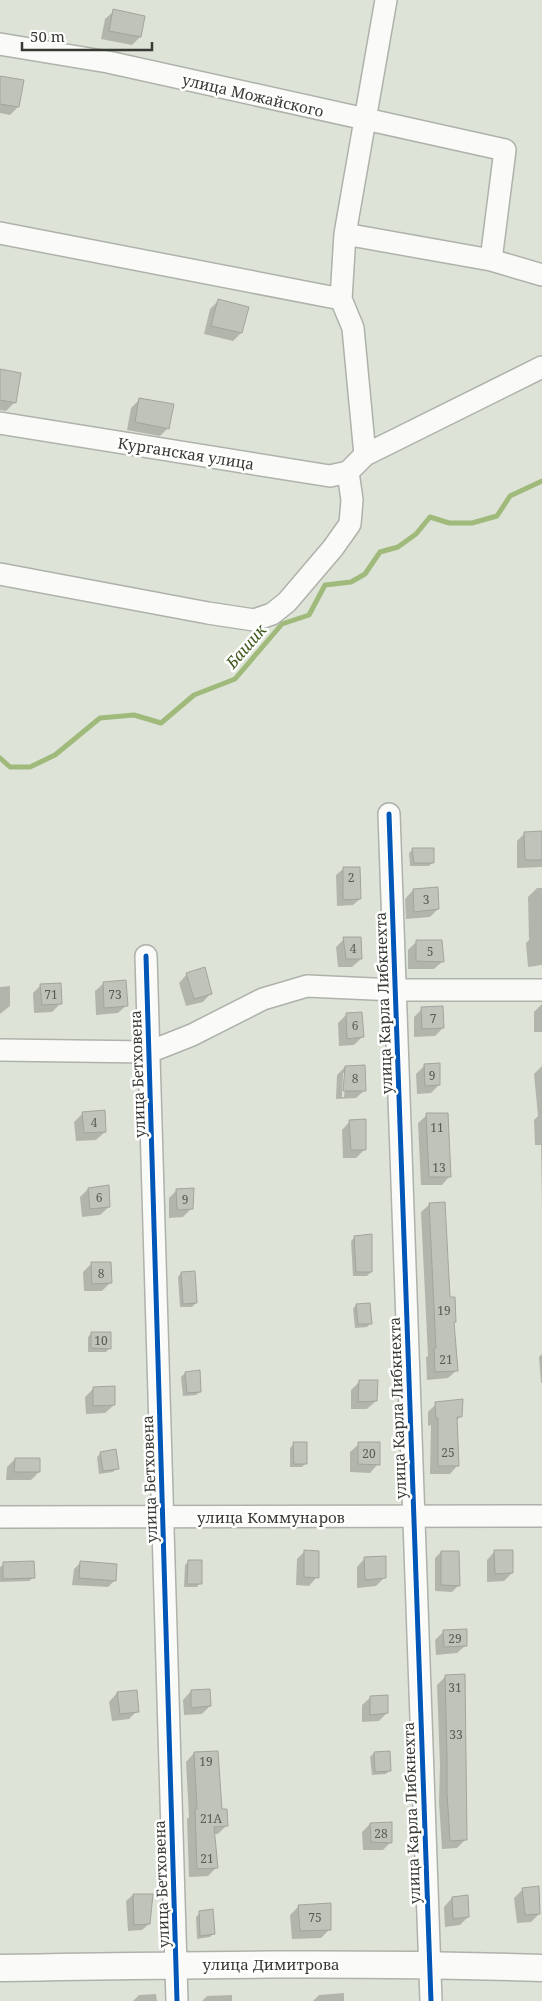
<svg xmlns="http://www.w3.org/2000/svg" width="542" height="2001" font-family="'Noto Serif',serif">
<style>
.shadow{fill:#0003;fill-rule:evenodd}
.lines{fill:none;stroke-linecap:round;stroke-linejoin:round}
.stream{stroke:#a0ba7c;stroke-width:5}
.building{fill:#bfc3ba;stroke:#a2a59e}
.minor-casing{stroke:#aeb2aa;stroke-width:24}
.tertiary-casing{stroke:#aeb2aa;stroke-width:29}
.minor{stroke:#fafbf9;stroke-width:21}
.tertiary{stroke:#fafbf9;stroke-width:26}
.cycleway-casing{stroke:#fff;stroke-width:8}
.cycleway{stroke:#0057b8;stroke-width:5}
.labels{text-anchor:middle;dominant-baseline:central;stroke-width:5;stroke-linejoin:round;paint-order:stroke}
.number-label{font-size:12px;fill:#585c55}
.street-label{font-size:15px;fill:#363a33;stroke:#fff}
.water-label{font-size:16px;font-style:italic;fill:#41581d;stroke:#fff}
</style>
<rect width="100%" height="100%" fill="#dee3d8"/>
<path class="shadow" d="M114,11L140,37L132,45L101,39L105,19Z
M0,77L18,107L10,115L0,113Z
M218,301L241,333L233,341L204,334L210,309Z
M0,370L15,402L6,411L0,410Z
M140,399L168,428L160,436L127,430L131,408Z
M542,832V867L517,868V841L525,833Z
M413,849L433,862L429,866H410L409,853Z
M343,869L360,899L353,905L337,906L336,875Z
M537,888H542V965L528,967L526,943L529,940L528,897Z
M413,890L438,909L430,917L406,919L405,899Z
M344,939L361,959L352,967H338L336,947Z
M416,942L443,961L434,969H408V950Z
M187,974L211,993L203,1002L186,1006L179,983Z
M104,983L127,1005L118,1013L96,1015L95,991Z
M41,985L60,1004L52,1012L34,1013L33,993Z
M10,986V1006L0,1014V987Z
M542,1004V1032H534V1012Z
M422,1009L443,1028L435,1036L414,1037V1017Z
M346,1015L363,1036L354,1045L339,1046L338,1023Z
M424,1066L439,1085L431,1093L417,1094L416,1074Z
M542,1066V1208L541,1145H535L534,1120L538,1116L534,1074Z
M345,1067L365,1090L356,1098L336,1099L337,1075ZM343,1073H346L344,1097H342Z
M83,1113L105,1132L96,1140L76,1141L74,1122Z
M427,1115L450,1176L442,1185H421L418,1123Z
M350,1121L365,1149L356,1158H343L342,1130Z
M88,1189L109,1207L100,1215L82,1217L80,1197Z
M177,1190L191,1209L183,1217L169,1218V1198Z
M430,1204L448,1298L455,1321L453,1323L457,1370L448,1378L427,1380L426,1357L428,1356L421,1212Z
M355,1237L371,1272L367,1276H353L351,1241Z
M92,1263L110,1283L102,1291H84L83,1272Z
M181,1273L196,1303L192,1307H180L178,1277Z
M356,1305L371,1323L367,1327L355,1328L353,1309Z
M92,1333L110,1348L106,1352H88V1337Z
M542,1354V1383H541L539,1357Z
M185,1373L200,1392L196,1395L183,1396L181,1377Z
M360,1381L376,1401L367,1409H351V1390Z
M93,1389L114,1405L105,1413L86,1414L85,1397Z
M436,1404L461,1416L456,1421L458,1465L450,1474H430L431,1425L428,1426V1412Z
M294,1444L306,1463L302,1467H290V1448Z
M359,1444L378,1464L370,1473L350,1472V1452Z
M101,1453L117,1468L113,1472L99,1474L97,1457Z
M15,1459L39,1472L31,1480H6L7,1467Z
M305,1551L317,1577L309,1586L296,1585L297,1559Z
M495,1551L512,1573L504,1581L487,1582V1560Z
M441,1552L459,1585L452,1592L435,1591V1558Z
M365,1558L384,1578L376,1586L357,1588V1567Z
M189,1561L200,1583L197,1587H184L185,1565Z
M81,1562L115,1580L108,1587L72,1585L74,1569Z
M4,1564L33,1578L29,1581L0,1582V1567Z
M444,1631L466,1645L457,1653L436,1655L435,1640Z
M445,1677L465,1840L457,1848L442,1849L439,1802L440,1765L437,1685Z
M191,1691L210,1706L202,1714L184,1715L183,1700Z
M117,1693L137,1711L129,1719L112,1721L109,1702Z
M371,1697L387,1713L379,1721L362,1722V1705Z
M194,1753L221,1810L226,1826L218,1834H213L216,1868L208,1876L189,1877L187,1819L189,1817L186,1762Z
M374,1753L390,1770L386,1774L372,1775L370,1757Z
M370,1824L391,1842L383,1850H363L362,1832Z
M523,1889L539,1914L531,1922L517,1923L514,1898Z
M133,1895L149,1924L142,1930L128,1931L126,1901Z
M452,1898L468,1917L460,1925L445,1927L444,1907Z
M299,1906L330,1929L321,1938L292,1939L290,1915Z
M200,1913L214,1933L210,1937L197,1939L196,1917Z
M344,1993V2001H313L319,1995Z
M156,1994L157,2001H133L139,1995Z
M232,1995V2001H202L207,1996Z"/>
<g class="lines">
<path class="stream" d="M0,758L10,767H30L55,755L100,718L134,715L161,723L194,695L235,679L282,624L309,615L325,585L351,582L365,574L380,552L398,547L416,534L430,517L449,523H472L497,516L510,496L542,481"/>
</g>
<path class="building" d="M113,9L145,16L141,37L109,31Z
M0,76L24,80L19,107L0,104Z
M218,299L249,307L242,333L211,326Z
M0,369L21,373L16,403L0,400Z
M139,398L174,404L169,429L135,422Z
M542,831V860H525L524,832Z
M412,848H434V863H414Z
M343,867H360L361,899L343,900Z
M438,887L439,909L414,912L413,889Z
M343,937H361L362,959H346Z
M416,940H442L444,962L416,961Z
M205,967L212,994L194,999L186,973Z
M126,980L128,1006L104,1008L103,982Z
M61,983L62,1004L42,1005L40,984Z
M443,1006L444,1028L422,1029L421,1007Z
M362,1012L364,1037L347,1039L346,1013Z
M440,1063V1085L425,1086L424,1064Z
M365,1065L366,1091H343L345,1066Z
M105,1110L106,1132L84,1133L82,1112Z
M426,1113H448L451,1177H429Z
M366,1119V1150H351L349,1120Z
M109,1185L110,1207L90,1209L88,1188Z
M194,1188L193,1209L177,1210L176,1189Z
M445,1202L450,1297H455L456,1322H454L458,1371L435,1372L434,1348H436L429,1203Z
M372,1234V1272H356L354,1236Z
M91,1262H111L112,1283L92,1284Z
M195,1271L197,1303L183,1304L181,1272Z
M370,1303L372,1324H358L356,1304Z
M91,1332H111V1349L91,1348Z
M200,1370L201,1392L187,1393L185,1372Z
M359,1380H378L377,1401L358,1402Z
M115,1386V1405L93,1406V1387Z
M463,1399L462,1417H457L459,1466H438V1418H436L435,1402Z
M293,1442H307V1464H294Z
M358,1442H380V1465L358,1464Z
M116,1449L119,1469L103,1471L100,1452Z
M15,1458H40V1472H14Z
M304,1550L319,1551V1578L304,1577Z
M494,1550H513V1573L495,1574Z
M441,1551H459L460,1586L441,1585Z
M386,1556V1578L365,1580L364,1557Z
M188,1560H202V1584H187Z
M34,1561L35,1578L3,1579V1562Z
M80,1561L117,1564L116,1581L79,1578Z
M467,1629V1646L444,1647L443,1630Z
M465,1674L467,1840L450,1841L447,1793V1756L445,1675Z
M210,1689L211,1706L191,1708V1690Z
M137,1690L139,1712L120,1714L117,1692Z
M388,1695V1713L370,1715V1696Z
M218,1751L222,1809H227L228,1826L214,1827L218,1868L197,1869L195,1809H197L194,1752Z
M390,1751L391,1771L375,1772L374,1752Z
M392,1822V1843L371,1842L370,1823Z
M539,1886L540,1914L525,1915L522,1888Z
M133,1894H153L150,1924L134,1925Z
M468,1895L469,1917L453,1919L452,1897Z
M331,1903V1930L300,1931L298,1905Z
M213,1909L215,1934L200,1936L199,1911Z"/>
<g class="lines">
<defs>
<path id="minor" d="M0,44L108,62L505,150L491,260L542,275
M0,233L341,299
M345,234L491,260
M0,423L330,476L348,472L365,455L542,367
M365,455L353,328L341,299L345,234L386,0
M0,574L208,613L254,620L272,614L287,602L333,548L350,524L352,500L348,472
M389,814L431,2001
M146,956L177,2001
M0,1050L149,1052L192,1035L263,999L307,986L395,990H542
M0,1517L542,1516"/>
<path id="tertiary" d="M0,1968C181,1965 361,1962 542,1968"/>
</defs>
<use href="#minor" class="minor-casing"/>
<use href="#tertiary" class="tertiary-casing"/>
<use href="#minor" class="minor"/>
<use href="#tertiary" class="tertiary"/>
<defs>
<path id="cycleway" d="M389,814L431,2001
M146,956L177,2001"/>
</defs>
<use href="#cycleway" class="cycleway-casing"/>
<use href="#cycleway" class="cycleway"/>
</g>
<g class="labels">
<g class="number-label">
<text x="351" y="877">2</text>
<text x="426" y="899">3</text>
<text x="353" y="948">4</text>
<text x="430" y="951">5</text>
<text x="51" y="994">71</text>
<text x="115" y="994">73</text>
<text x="433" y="1018">7</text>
<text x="355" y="1025">6</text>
<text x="432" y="1075">9</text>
<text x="355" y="1078">8</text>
<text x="94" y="1122">4</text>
<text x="437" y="1127">11</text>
<text x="439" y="1167">13</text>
<text x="99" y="1197">6</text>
<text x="185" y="1199">9</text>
<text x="101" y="1273">8</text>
<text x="444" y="1310">19</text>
<text x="101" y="1340">10</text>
<text x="446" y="1359">21</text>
<text x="448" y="1452">25</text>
<text x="369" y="1453">20</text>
<text x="455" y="1638">29</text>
<text x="455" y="1687">31</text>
<text x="456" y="1734">33</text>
<text x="206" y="1761">19</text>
<text x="211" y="1818">21А</text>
<text x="381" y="1833">28</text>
<text x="207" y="1858">21</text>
<text x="315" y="1917">75</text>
</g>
<g class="street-label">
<text transform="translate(253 95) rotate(13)">улица Можайского</text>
<text transform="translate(186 453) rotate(9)">Курганская улица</text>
<text transform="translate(383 1003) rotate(-92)">улица Карла Либкнехта</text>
<text transform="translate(137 1074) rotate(-92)">улица Бетховена</text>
<text transform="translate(397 1408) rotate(-92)">улица Карла Либкнехта</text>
<text transform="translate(149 1479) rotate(-92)">улица Бетховена</text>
<text x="271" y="1517">улица Коммунаров</text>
<text transform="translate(411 1813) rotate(-92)">улица Карла Либкнехта</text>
<text transform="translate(161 1884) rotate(-92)">улица Бетховена</text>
<text x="271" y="1964">улица Димитрова</text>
</g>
<g class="water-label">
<text transform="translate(246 646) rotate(-49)">Башик</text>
</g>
</g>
<path d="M22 42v8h130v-8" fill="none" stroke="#363a33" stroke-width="2.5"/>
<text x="30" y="42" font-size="15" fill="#363a33" stroke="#ffffff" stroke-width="4" paint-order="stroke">50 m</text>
</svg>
